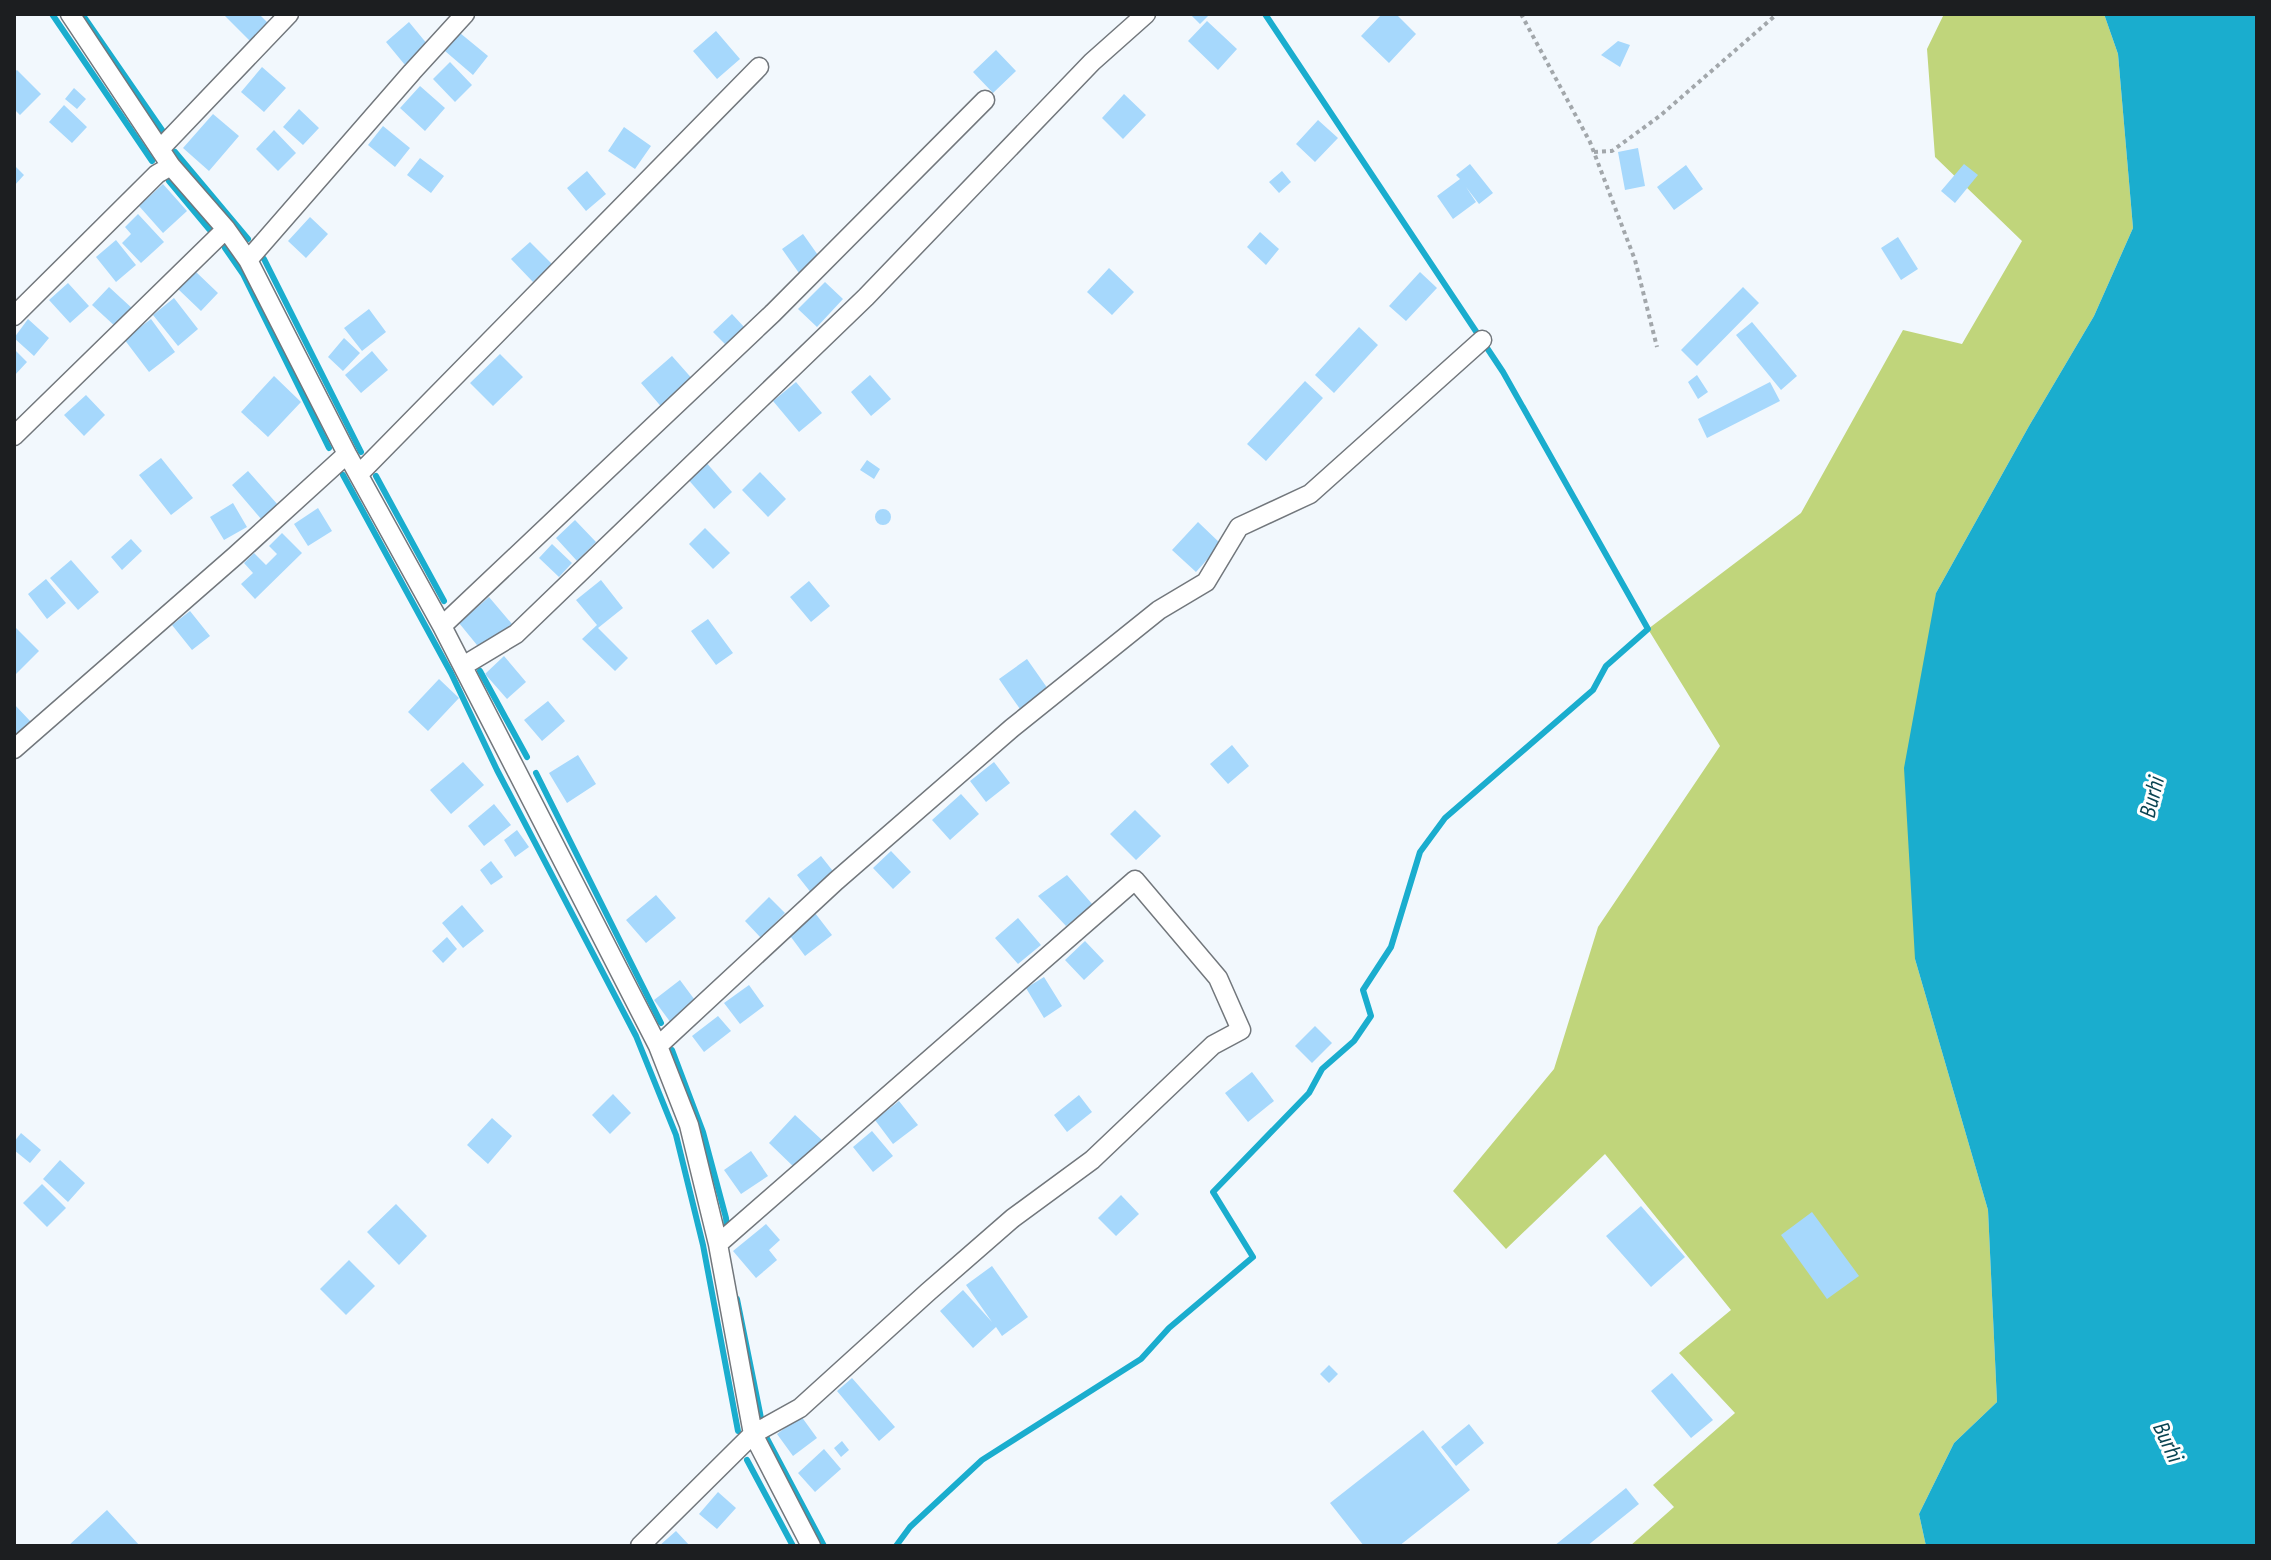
<svg xmlns="http://www.w3.org/2000/svg" width="2271" height="1560" font-family="'Sofia Sans Condensed',sans-serif">
<style>
.green{fill:#c0d57b}
.water{fill:#1aadce}
.lines{fill:none;stroke-linecap:round;stroke-linejoin:round}
.stream{stroke:#1aadce;stroke-width:6}
.building{fill:#a6d8fc}
.street-casing{stroke:#72777c;stroke-width:21}
.path{stroke:#a2a7ab;stroke-width:4;stroke-dasharray:4 4;stroke-linecap:butt}
.street{stroke:#fff;stroke-width:18}
.labels{text-anchor:middle;dominant-baseline:central;stroke-width:6;stroke-linejoin:round;paint-order:stroke}
.water-label{font-size:24px;font-style:italic;fill:#0a4452;stroke:#fff}
</style>
<rect width="100%" height="100%" fill="#f2f8fd"/>
<path class="green" d="M1944,14H2104L2118,54L2133,228L2094,316L2029,426L1936,593L1915,959L1988,1210L1997,1402L1954,1443L1919,1514L1926,1546H1630L1674,1507L1653,1485L1735,1413L1679,1353L1731,1310L1605,1154L1506,1249L1453,1191L1554,1069L1598,927L1720,746L1648,629L1801,513L1903,330L1962,344L2022,241L1935,157L1927,49Z"/>
<path class="water" d="M2104,14H2257V1546H1926L1919,1514L1954,1443L1997,1402L1988,1210L1915,959L1904,768L1936,593L2029,426L2094,316L2133,228L2118,54Z"/>
<g class="lines">
<path class="stream" d="M52,14L152,161
M82,14L162,130
M175,152L248,239
M169,181L209,229
M225,248L243,274L329,448
M264,259L361,452
M343,475L451,673L497,770L636,1036L676,1135L703,1245L738,1431
M376,476L444,601
M480,671L527,757
M536,773L661,1023
M672,1050L703,1132L726,1218L727,1229
M737,1299L764,1433L824,1546
M747,1460L793,1546
M896,1546L910,1527L982,1460L1141,1359L1169,1328L1253,1257L1213,1192L1309,1093L1322,1069L1354,1041L1371,1016L1363,990L1391,947L1420,852L1445,818L1593,690L1606,666L1648,629L1503,372L1265,14"/>
</g>
<path class="building" d="M223,14H259L268,23L250,41Z
M1190,14H1210L1200,24Z
M1382,14H1396L1416,34L1389,63L1361,36Z
M1207,21L1237,49L1218,70L1188,41Z
M409,22L428,45L405,65L386,42Z
M716,31L740,59L717,79L693,51Z
M460,33L488,56L473,75L445,51Z
M1618,41L1630,45L1620,67L1601,55Z
M996,50L1016,71L993,93L973,72Z
M450,62L472,85L455,102L433,79Z
M262,67L286,88L264,112L241,92Z
M17,70L41,94L20,115L14,109V72Z
M420,86L445,108L425,131L400,108Z
M74,88L86,99L77,109L65,99Z
M1124,94L1146,115L1123,139L1102,118Z
M64,105L87,127L72,143L49,122Z
M299,109L319,128L303,145L283,127Z
M213,114L239,136L209,171L183,148Z
M1318,120L1338,138L1315,162L1296,144Z
M383,126L410,148L395,167L368,145Z
M624,127L651,146L635,169L608,151Z
M274,130L296,153L278,171L256,149Z
M1638,148L1645,186L1625,190L1618,152Z
M420,158L444,176L431,193L407,175Z
M1470,164L1493,193L1479,204L1466,187L1476,202L1453,219L1437,196L1460,179L1456,175Z
M1964,164L1978,175L1955,203L1941,191Z
M14,165L24,175L14,186Z
M1686,165L1703,189L1674,210L1657,187Z
M587,171L606,194L586,211L567,188Z
M1282,171L1291,182L1279,193L1269,182Z
M163,184L187,211L163,233L139,206Z
M138,214L164,242L141,263L122,243L131,234L125,227Z
M310,217L328,234L306,258L288,241Z
M1260,232L1279,249L1266,265L1247,247Z
M803,234L820,258L799,273L782,249Z
M1898,237L1918,269L1901,280L1881,248Z
M116,240L136,265L116,282L96,257Z
M530,242L552,264L533,282L511,259Z
M1109,268L1134,292L1112,315L1087,292Z
M195,271L218,293L201,311L178,289Z
M1420,272L1437,288L1406,321L1389,306Z
M825,282L843,299L817,327L798,309Z
M68,283L89,306L70,323L49,300Z
M109,287L134,310L117,328L92,305Z
M1743,287L1759,303L1697,366L1681,350Z
M174,298L198,329L178,346L153,315Z
M369,309L386,332L362,351L344,328Z
M732,314L745,328L726,345L713,332Z
M28,319L49,338L34,356L14,338Z
M151,319L175,352L149,372L124,339Z
M1752,322L1797,376L1781,390L1736,335Z
M1359,327L1378,345L1334,393L1315,375Z
M344,338L360,353L343,371L328,357Z
M14,349L27,362L14,376Z
M372,351L388,370L361,393L345,375Z
M500,354L523,377L493,406L470,383Z
M672,356L695,382L664,410L641,383Z
M870,375L891,399L871,416L851,392Z
M1697,375L1708,392L1698,399L1688,382Z
M274,376L301,402L268,437L241,412Z
M1305,381L1323,398L1266,461L1247,444Z
M796,382L822,413L799,432L773,401Z
M1770,382L1780,401L1707,438L1698,419Z
M86,395L105,415L84,436L64,415Z
M161,458L193,498L171,515L139,475Z
M704,460L732,492L714,509L686,477Z
M867,460L880,469L874,479L860,470Z
M248,471L278,505L262,520L232,485Z
M760,472L786,499L768,517L742,490Z
M233,503L247,527L224,540L210,517Z
M318,508L332,531L308,546L294,524Z
M875 517a8 8 0 1 1 16 0a8 8 0 1 1-16 0Z
M575,520L596,542L577,561L556,538Z
M1198,522L1221,544L1196,572L1172,550Z
M705,528L730,553L713,569L689,544Z
M282,533L302,553L255,599L241,584L253,573L244,563L254,553L266,565L277,554L269,546Z
M131,539L142,551L122,570L111,557Z
M552,544L572,563L559,577L539,558Z
M71,560L99,592L78,610L50,578Z
M46,579L66,603L47,619L28,594Z
M601,580L623,608L598,628L628,658L615,671L582,639L597,625L576,600Z
M809,581L830,606L811,622L790,597Z
M489,597L512,624L481,650L459,623Z
M190,611L210,636L192,650L172,625Z
M708,619L733,653L716,665L691,631Z
M14,626L39,651L16,674L14,672Z
M504,656L526,682L507,699L485,674Z
M1027,659L1048,689L1020,709L999,679Z
M439,679L459,698L428,731L408,712Z
M548,701L565,721L542,741L524,720Z
M14,704L31,722L14,739Z
M1232,745L1249,766L1228,784L1210,764Z
M578,755L596,784L567,803L549,773Z
M463,762L484,785L451,814L430,790Z
M994,762L1010,783L986,802L970,781Z
M961,794L979,814L950,840L932,820Z
M494,804L511,825L484,846L468,826Z
M1135,810L1161,836L1136,860L1110,834Z
M517,830L529,847L515,857L504,840Z
M891,851L911,872L893,889L873,868Z
M821,856L836,875L812,894L797,875Z
M491,861L503,877L491,885L480,870Z
M1067,875L1093,905L1066,926L1038,896Z
M656,895L676,918L646,943L626,920Z
M769,897L785,913L761,938L745,921Z
M462,905L484,931L463,948L442,923Z
M815,913L832,935L805,956L788,933Z
M1018,918L1041,945L1018,964L995,938Z
M447,937L457,949L443,963L432,951Z
M1085,941L1104,961L1084,980L1065,960Z
M1044,977L1062,1006L1044,1018L1026,988Z
M680,980L697,1003L671,1023L654,1000Z
M749,985L764,1006L740,1024L724,1003Z
M718,1016L731,1031L704,1052L692,1036Z
M1315,1026L1332,1043L1312,1063L1295,1046Z
M1252,1072L1274,1101L1248,1122L1225,1093Z
M613,1094L631,1113L610,1134L592,1115Z
M1079,1095L1092,1112L1067,1132L1054,1115Z
M899,1101L918,1125L893,1144L875,1120Z
M795,1115L823,1141L797,1170L769,1143Z
M492,1118L512,1136L488,1164L467,1145Z
M872,1131L893,1156L873,1172L853,1147Z
M21,1133L41,1150L30,1163L14,1150V1142Z
M751,1151L768,1176L741,1194L724,1170Z
M60,1160L85,1183L68,1202L43,1179Z
M42,1184L66,1208L47,1227L23,1203Z
M1121,1195L1139,1214L1116,1236L1098,1218Z
M396,1204L427,1236L399,1265L367,1232Z
M1641,1206L1685,1257L1651,1287L1606,1236Z
M1812,1212L1859,1276L1827,1299L1781,1235Z
M766,1224L780,1240L769,1250L777,1260L756,1278L733,1251Z
M349,1260L375,1286L346,1315L320,1289Z
M992,1266L1028,1317L1002,1336L996,1327L973,1348L940,1311L963,1290L992,1322L966,1285Z
M1329,1365L1338,1374L1329,1383L1320,1374Z
M1672,1373L1713,1420L1691,1438L1651,1391Z
M852,1378L895,1427L879,1441L837,1391Z
M801,1416L817,1438L793,1456L777,1434Z
M1469,1424L1484,1443L1456,1466L1441,1447Z
M1423,1430L1470,1490L1399,1546H1364L1330,1503Z
M842,1441L849,1450L841,1457L834,1448Z
M824,1449L841,1469L815,1492L798,1473Z
M1626,1488L1639,1504L1587,1546H1554Z
M718,1492L736,1508L717,1529L699,1514Z
M107,1510L140,1546H68Z
M676,1531L690,1546H659Z"/>
<g class="lines">
<defs>
<path id="street" d="M70,14L171,166L226,229L248,260L347,454L442,626L658,1046L689,1125L718,1244L753,1434L811,1546
M161,148L289,14
M248,260L412,72L465,14
M14,316L157,174L171,166
M14,436L226,229
M359,474L759,67
M442,626L773,313L985,100
M463,666L516,634L866,297L1092,62L1146,14
M14,749L235,556L347,454
M658,1046L836,881L1012,728L1159,610L1206,582L1239,527L1310,494L1482,340
M640,1546L753,1434L800,1408L928,1292L1013,1218L1092,1160L1213,1045L1241,1030L1218,978L1135,880L718,1244"/>
</defs>
<use href="#street" class="street-casing"/>
<path class="path" d="M1521,14L1590,142L1635,260L1657,347
M1594,152L1612,151L1661,115L1777,14"/>
<use href="#street" class="street"/>
</g>
<g class="labels">
<g class="water-label">
<text transform="translate(2152 797) rotate(-76)">Burhi</text>
<text transform="translate(2168 1442) rotate(65)">Burhi</text>
</g>
</g>
<rect width="2271" height="1560" fill="none" stroke="#1c1e20" stroke-width="32"/>
</svg>
